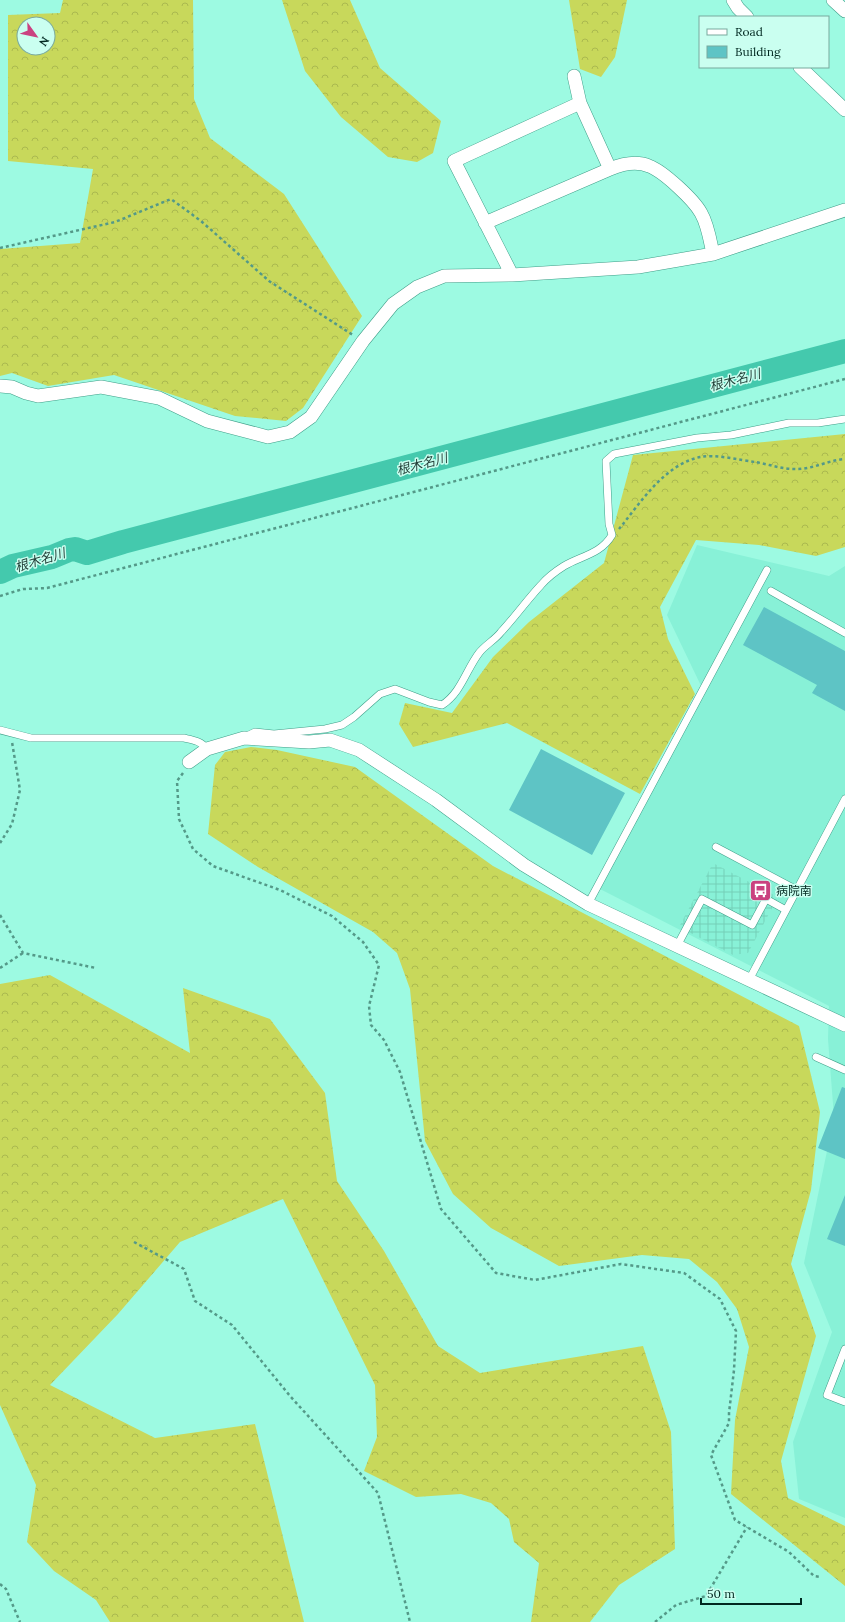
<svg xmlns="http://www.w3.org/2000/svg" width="845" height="1622" font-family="Lora,'Noto Sans JP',serif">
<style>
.built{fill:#88f1d7}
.industrial{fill:url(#industrial-grid)}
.forest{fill:url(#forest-crowns);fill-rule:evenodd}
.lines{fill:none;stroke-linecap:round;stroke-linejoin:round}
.river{stroke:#44c9ad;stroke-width:24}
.building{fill:#5ec4c5}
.service-casing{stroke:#3f9e88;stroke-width:8}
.minor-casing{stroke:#3f9e88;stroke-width:14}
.path{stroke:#549988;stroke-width:2.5;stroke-dasharray:3 3;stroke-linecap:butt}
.service{stroke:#fff;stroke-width:7}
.minor{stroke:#fff;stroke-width:13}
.labels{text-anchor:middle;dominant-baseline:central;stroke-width:3;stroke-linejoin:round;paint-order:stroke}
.poi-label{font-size:12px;fill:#002820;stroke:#cafff0;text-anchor:start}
.water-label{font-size:13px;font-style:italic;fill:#244039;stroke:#cafff0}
</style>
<defs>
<pattern id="industrial-grid" width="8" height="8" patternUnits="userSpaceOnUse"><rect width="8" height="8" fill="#88f1d7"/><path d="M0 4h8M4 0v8" fill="none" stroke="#74cfb8"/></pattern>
<pattern id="forest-crowns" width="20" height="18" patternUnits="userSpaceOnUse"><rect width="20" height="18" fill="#c8d85b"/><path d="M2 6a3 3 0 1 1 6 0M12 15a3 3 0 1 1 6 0" fill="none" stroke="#aab94f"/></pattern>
</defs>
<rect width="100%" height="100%" fill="#9dfae2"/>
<path class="built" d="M697,545L829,576L845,566V1518L799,1499L793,1442L832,1332L804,1263L834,1117L828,1039L829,1006L600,889L704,692L667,615Z"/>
<path class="industrial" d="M713,863L778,897L748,953L733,955L679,927Z"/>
<path class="forest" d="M63,0H193L194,99L210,138L284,194L362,316L303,408L286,421L235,416L114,375L48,386L12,373L0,376V249L80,243L93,169L8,161V15L60,13ZM24,24H48V48H24Z
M282,0H350L380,68L441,121L433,153L417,162L388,157L341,117L305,71Z
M569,0H627L615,57L601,77L580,69Z
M845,434V547L816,556L759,545L696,540L660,607L668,639L695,694L640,794L507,723L413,747L399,724L405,703L452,713L493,657L529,622L604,563L633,455Z
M251,747L277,750L355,767L493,866L799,1026L820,1112L811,1190L791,1264L816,1336L781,1461L788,1498L845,1526V1586L731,1494L735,1420L749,1347L737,1309L717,1282L689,1259L642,1255L559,1266L491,1228L453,1194L425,1141L410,989L397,953L373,932L258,867L208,834L215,765L225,752Z
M50,975L190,1053L183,988L270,1019L325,1093L337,1181L384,1251L438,1346L480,1373L643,1346L671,1432L675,1549L619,1585L590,1622H531L539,1563L514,1542L509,1519L491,1503L461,1494L416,1497L364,1471L377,1437L375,1385L283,1199L180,1242L118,1314L50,1385L155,1438L255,1424L304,1622H110L96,1600L54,1571L27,1542L36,1485L0,1405V984Z"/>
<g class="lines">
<path class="river" d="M0,572L13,566L52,557L69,550L75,549L87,553L123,542L845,351"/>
</g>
<path class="building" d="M764,607L845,651V711L812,693L817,685L743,645Z
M541,749L625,793L592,855L509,810Z
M842,1087L845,1088V1159L818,1148Z
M845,1195V1246L827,1239Z"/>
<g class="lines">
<defs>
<path id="service" d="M771,591L845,633
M0,730L31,738H184C193,740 201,741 207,749
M245,737L255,732L274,734L325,729L342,725L354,717L380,694L395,689L429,702L442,705C461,693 466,670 479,653C485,645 495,640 501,632C515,617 527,600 541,585C547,578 556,571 564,566C581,556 601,554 612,535L609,524L606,461L614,454L697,438L731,435L789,423H818L845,419
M716,847L797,890
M588,904L767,570
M677,946L702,899L752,925L766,899L786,910
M749,980L845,799
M816,1057L845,1070
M845,1349L827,1395L845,1402"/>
<path id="minor" d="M733,0L738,8L747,17
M833,0L845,11
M800,67L845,110
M574,76L580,103L610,169
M485,223L610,169C622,164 637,161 649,166C663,171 694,200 701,213C708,225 710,240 713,254
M512,275L454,161L580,103
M0,386L12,387L26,393L38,396L101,387L159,398L207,421L268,437L290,432L311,417L363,341L393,304L417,287L444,276L512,275L638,267L713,254L845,210
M189,762L207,749L244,738L309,742L330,740L359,750L436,800L524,865L588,904L845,1025"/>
</defs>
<use href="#service" class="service-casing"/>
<use href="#minor" class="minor-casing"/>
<path class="path" d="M0,248L115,222L171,199L201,221L269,281L353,335
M619,529C641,502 664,465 700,457C716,454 739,460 755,462C768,464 781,469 794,469C812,470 828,460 845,459
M0,596L23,589L47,588L845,379
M183,773L177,781L179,819L193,849L213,866L280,890L332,916L363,942L379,965L369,1006L371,1025L384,1040L400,1072L441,1209L496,1273L535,1280L621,1264L684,1273L720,1299L736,1331L734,1370L729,1413V1423L711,1455L735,1520L789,1552L814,1576L821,1577
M0,843L12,824L20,790L12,742
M0,915L23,953L96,968
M0,968L23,953
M134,1242L184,1269L195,1301L232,1325L290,1396L378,1493L410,1622
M0,1584L6,1589L20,1622
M655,1622L676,1605L706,1596L747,1527"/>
<use href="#service" class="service"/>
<use href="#minor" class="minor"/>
</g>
<defs>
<symbol id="bus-square" viewBox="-11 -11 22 22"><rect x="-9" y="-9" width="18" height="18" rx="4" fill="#ca4280" stroke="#cafff0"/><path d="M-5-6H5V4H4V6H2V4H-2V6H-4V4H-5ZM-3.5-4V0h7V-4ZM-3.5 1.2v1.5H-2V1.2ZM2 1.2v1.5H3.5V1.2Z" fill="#fff"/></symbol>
</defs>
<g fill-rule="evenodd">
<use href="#bus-square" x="748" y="878" width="25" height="25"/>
</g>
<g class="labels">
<g class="poi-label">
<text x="776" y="890">病院南</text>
</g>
<g class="water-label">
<text transform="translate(735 380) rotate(-15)">根木名川</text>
<text transform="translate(422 464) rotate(-15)">根木名川</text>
<text transform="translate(40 560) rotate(-17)">根木名川</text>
</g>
</g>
<rect x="699" y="16" width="130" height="52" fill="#cafff0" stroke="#79a99d"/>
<rect x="707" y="29" width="20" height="6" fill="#ffffff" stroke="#79a99d"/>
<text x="735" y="36" font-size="12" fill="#002820">Road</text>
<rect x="707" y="46" width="20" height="12" fill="#5ec4c5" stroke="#79a99d"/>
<text x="735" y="56" font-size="12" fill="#002820">Building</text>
<g transform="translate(36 36) rotate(123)"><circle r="19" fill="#cafff0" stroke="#79a99d"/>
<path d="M0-3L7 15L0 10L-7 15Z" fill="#ca4280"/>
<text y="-6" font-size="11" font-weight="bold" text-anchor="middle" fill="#002820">N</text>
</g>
<path d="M701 1598v6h100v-6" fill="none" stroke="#002820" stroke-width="2"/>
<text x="707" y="1598" font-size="12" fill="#002820" stroke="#cafff0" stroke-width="3" paint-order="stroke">50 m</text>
</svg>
